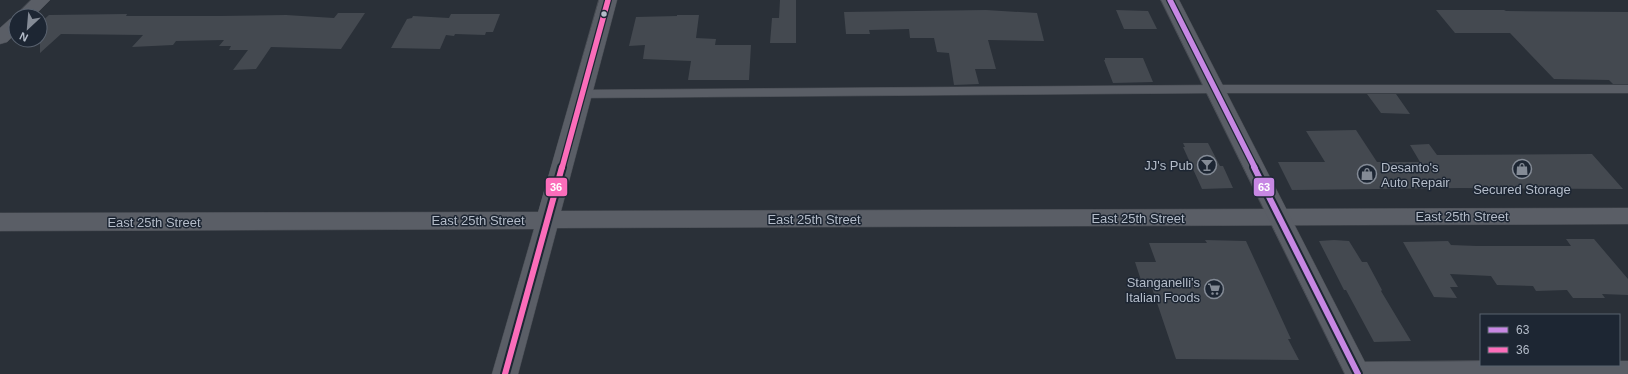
<svg xmlns="http://www.w3.org/2000/svg" width="1628" height="374" font-family="Helvetica,sans-serif">
<style>
.building{fill:#444950}
.lines{fill:none;stroke-linecap:round;stroke-linejoin:round}
.service-casing{stroke:#484c53;stroke-width:1}
.minor-casing{stroke:#484c53;stroke-width:1}
.tertiary-casing{stroke:#484c53;stroke-width:1}
.service{fill:#5a5e66;fill-rule:evenodd}
.minor{fill:#5a5e66;fill-rule:evenodd}
.tertiary{fill:#5a5e66;fill-rule:evenodd}
.bus-1-far1-casing{stroke:#1d2633;stroke-width:8}
.bus-1-casing{stroke:#1d2633;stroke-width:10}
.bus-2-far1-casing{stroke:#1d2633;stroke-width:8}
.bus-2-casing{stroke:#1d2633;stroke-width:10}
.bus-1-far1{stroke:#c787e3;stroke-width:5.5}
.bus-1{stroke:#c787e3;stroke-width:6}
.bus-2-far1{stroke:#fb6dba;stroke-width:5.5}
.bus-2{stroke:#fb6dba;stroke-width:6}
.bus-dot{fill:#b4bcc9;stroke:#1d2633;stroke-width:1.5}
.labels{text-anchor:middle;dominant-baseline:central;stroke-width:3;stroke-linejoin:round;paint-order:stroke}
.poi-label{font-size:13px;fill:#b4bcc9;stroke:#1d2633;text-anchor:end}
.street-label{font-size:13px;fill:#b4bcc9;stroke:#1d2633}
.line-badge{stroke:#1d2633;stroke-width:1.5}
.badge-label{font-size:11px;text-anchor:middle;font-weight:bold;fill:#fff}
</style>
<rect width="100%" height="100%" fill="#2a3038"/>
<path class="building" d="M780,0H796V43H770L772,18H779Z
M986,10L1037,13L1044,41L988,40L996,69H975L979,84L954,85L949,53L937,52L934,38H910L909,29L869,30L870,34H846L844,12Z
M1116,10L1148,11L1157,29H1124Z
M1436,10H1504L1506,11L1628,12V84H1613L1609,80L1554,79L1510,33H1455Z
M338,13H365L341,49L271,47L256,69L233,70L248,50H229L231,46H219L224,40L176,41L173,45L132,47L143,35L61,34L40,53V23L49,15L127,14L126,16H219L286,15L334,18Z
M451,14H500L493,32H486L485,35L455,34L454,36L446,35L440,49L391,48L407,19L412,18L413,16L449,18Z
M677,15H699L696,38L716,39L715,45H751L749,80H688L691,61L643,59L645,45L629,46L636,17L677,16Z
M1105,58H1143L1153,82L1113,83L1104,60H1105Z
M1367,94H1396L1410,114L1381,113Z
M1356,130L1377,162H1420L1410,145L1429,144L1437,155L1592,154L1623,189L1461,188L1292,190L1278,162H1325L1306,131Z
M1183,143H1208L1220,166H1223L1233,188L1202,189L1183,147H1185Z
M1566,239H1594L1628,279V295L1602,294L1605,298H1573L1567,290L1536,291L1533,286L1497,285L1491,276L1450,274L1458,287H1450L1457,298L1434,297L1403,242L1448,241L1451,245L1477,246H1571Z
M1205,240L1246,241L1291,339H1288L1299,360L1176,359L1152,288L1144,289L1135,262H1156L1149,243H1207Z
M1334,240L1349,241L1362,262H1367L1382,290L1381,291L1411,341L1374,342L1346,290H1344L1319,241Z"/>
<g class="lines">
<defs>
<path id="service" d="M1215,85H1628V93H1215L582,98L578,97L576,94L578,91L582,90Z
M1481,361V365H1619V361H1628V374H1349L1347,369L1349,364L1355,362Z"/>
<path id="minor" d="M31,0H50L34,16H16V17L15,16Z
M599,0H617L561,211L1628,208V224L557,228L518,374H492L534,229L0,231V213L538,212Z
M16,18V33L7,42L0,44V28L10,19Z"/>
<path id="tertiary" d="M1161,0H1179L1371,374H1345Z"/>
</defs>
<use href="#service" class="service-casing"/>
<use href="#minor" class="minor-casing"/>
<use href="#tertiary" class="tertiary-casing"/>
<use href="#service" class="service"/>
<use href="#minor" class="minor"/>
<use href="#tertiary" class="tertiary"/>
<defs>
<path id="bus-1-far1" d="M1170,0L1255,168"/>
<path id="bus-1" d="M1254,167L1358,374"/>
<path id="bus-2-far1" d="M562,168L608,0"/>
<path id="bus-2" d="M505,374L562,167"/>
</defs>
<use href="#bus-1-far1" class="bus-1-far1-casing"/>
<use href="#bus-1" class="bus-1-casing"/>
<use href="#bus-2-far1" class="bus-2-far1-casing"/>
<use href="#bus-2" class="bus-2-casing"/>
<use href="#bus-1-far1" class="bus-1-far1"/>
<use href="#bus-1" class="bus-1"/>
<use href="#bus-2-far1" class="bus-2-far1"/>
<use href="#bus-2" class="bus-2"/>
</g>
<defs>
<symbol id="bar-ring" viewBox="-11 -11 22 22"><circle r="9.5" fill="#1d2633" stroke="#848b96" stroke-width="1.5"/><path d="M-6-5H6L.8 .8V4.5H3.5V6h-7V4.5H-.8V.8Z" fill="#848b96"/></symbol>
<symbol id="shop-ring" viewBox="-11 -11 22 22"><circle r="9.5" fill="#1d2633" stroke="#848b96" stroke-width="1.5"/><path d="M-5-2.5h2.3a2.7 3.5 0 0 1 5.4 0H5L5.5 6h-11ZM-1.5-2.5h3a1.5 2.3 0 0 0-3 0Z" fill="#848b96"/></symbol>
<symbol id="supermarket-ring" viewBox="-11 -11 22 22"><circle r="9.5" fill="#1d2633" stroke="#848b96" stroke-width="1.5"/><path d="M-6-5.5h2.5l.6 2H6L4.5 2H-2.5L-4.4-4H-6ZM-1.5 3.2a1.3 1.3 0 1 0 .1 0ZM3 3.2a1.3 1.3 0 1 0 .1 0Z" fill="#848b96"/></symbol>
</defs>
<g fill-rule="evenodd">
<use href="#bar-ring" x="1196" y="154" width="22" height="22"/>
<use href="#shop-ring" x="1511" y="158" width="22" height="22"/>
<use href="#shop-ring" x="1356" y="163" width="22" height="22"/>
<use href="#supermarket-ring" x="1203" y="278" width="22" height="22"/>
</g>
<circle class="bus-dot" cx="604" cy="14" r="3.5"/>
<g class="labels">
<g class="poi-label">
<text x="1193" y="165">JJ's Pub</text>
<text x="1381" y="167" text-anchor="start">Desanto's<tspan x="1381" dy="15">Auto Repair</tspan></text>
<text x="1522" y="189" text-anchor="middle">Secured Storage</text>
<text x="1200" y="282">Stanganelli's<tspan x="1200" dy="15">Italian Foods</tspan></text>
</g>
<g class="street-label">
<text x="1462" y="216">East 25th Street</text>
<text x="1138" y="218">East 25th Street</text>
<text x="814" y="219">East 25th Street</text>
<text x="478" y="220">East 25th Street</text>
<text x="154" y="222">East 25th Street</text>
</g>
</g>
<g class="line-badge">
<rect x="545" y="177" width="23" height="20" rx="4" fill="#fb6dba"/>
<rect x="1253" y="177" width="22" height="20" rx="4" fill="#c787e3"/>
</g>
<g class="badge-label">
<text x="556" y="191">36</text>
<text x="1264" y="191">63</text>
</g>
<rect x="1480" y="314" width="140" height="52" fill="#1d2633" stroke="#59626f"/>
<rect x="1488" y="327" width="20" height="6" fill="#c787e3" stroke="#59626f"/>
<text x="1516" y="334" font-size="12" fill="#b4bcc9">63</text>
<rect x="1488" y="347" width="20" height="6" fill="#fb6dba" stroke="#59626f"/>
<text x="1516" y="354" font-size="12" fill="#b4bcc9">36</text>
<g transform="translate(28 28) rotate(206)"><circle r="19" fill="#1d2633" stroke="#59626f"/>
<path d="M0-3L7 15L0 10L-7 15Z" fill="#848b96"/>
<text y="-6" font-size="11" font-weight="bold" text-anchor="middle" fill="#b4bcc9">N</text>
</g>
</svg>
